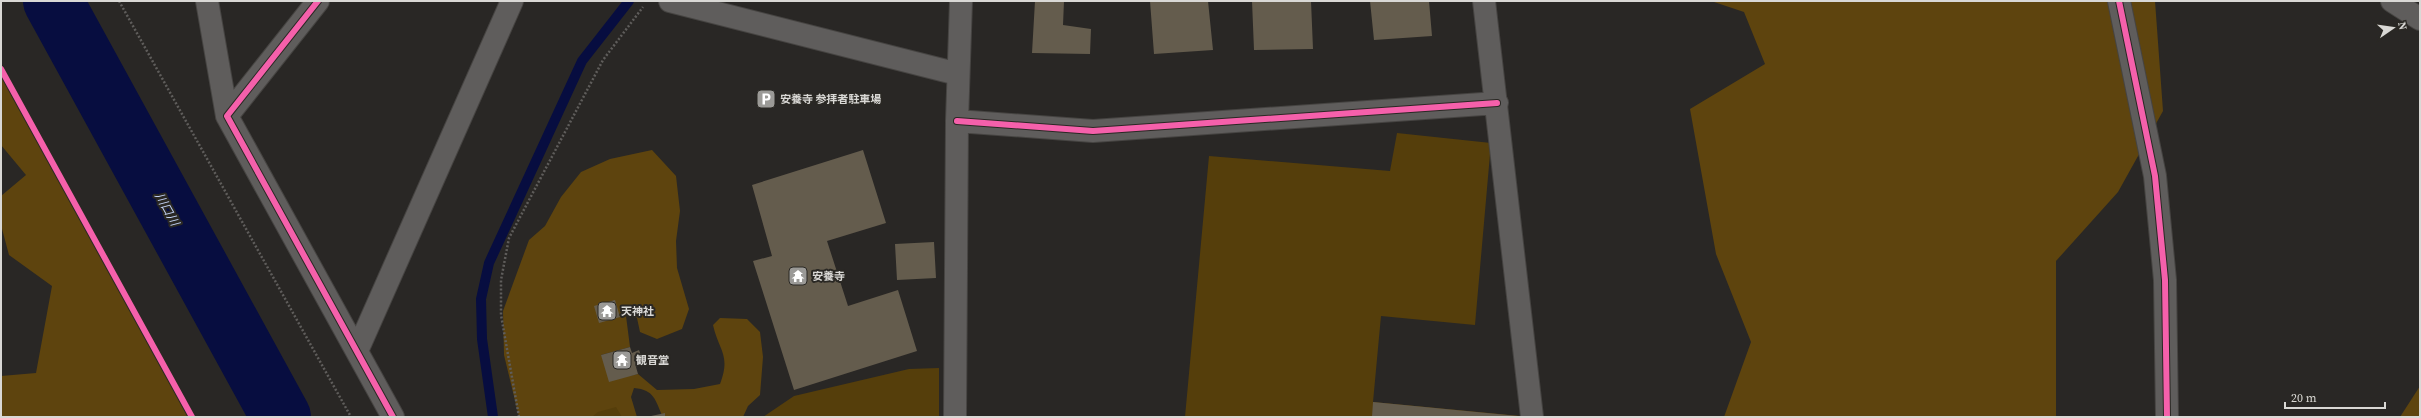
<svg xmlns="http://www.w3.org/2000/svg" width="2421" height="418" font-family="'Source Serif 4','Noto Sans JP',serif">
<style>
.green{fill:#553e0b}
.forest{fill:#5e440e}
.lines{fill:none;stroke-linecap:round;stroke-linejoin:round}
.stream{stroke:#070d40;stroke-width:10}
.river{stroke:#070d40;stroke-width:60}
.building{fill:#645c4d}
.street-casing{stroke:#464442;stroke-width:24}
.path{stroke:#5f5d5b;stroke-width:2.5;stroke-dasharray:2 2;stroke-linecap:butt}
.street{stroke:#5f5d5c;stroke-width:22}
.cycleway-casing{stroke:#2a2824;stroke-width:8}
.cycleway{stroke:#f560ab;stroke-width:6}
.labels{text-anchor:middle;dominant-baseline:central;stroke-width:4;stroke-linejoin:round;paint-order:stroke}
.poi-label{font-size:11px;font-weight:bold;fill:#d9d8d5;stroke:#2a2824;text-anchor:start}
.water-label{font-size:12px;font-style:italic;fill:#c2d2f6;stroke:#2a2824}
</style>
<rect width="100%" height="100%" fill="#292725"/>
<path class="green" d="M1397,133L1491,143L1475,325L1381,316L1373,402L1530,417H1185L1209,156L1390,171Z
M939,368V417H763L794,396L909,369Z
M626,389L632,417H548Z"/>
<path class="forest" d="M1711,1H2155L2163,111L2118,192L2056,261V417H1724L1751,342L1716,254L1690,109L1765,64L1744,12Z
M1,72L193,417H1V376L36,373L52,286L9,255L1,225V196L26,175L1,145Z
M652,150L676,176L680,211L676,241L677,268L689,309L682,329L657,339L640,332L637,318L626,316L630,347L601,355C613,369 618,380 638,374L657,390L694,389L720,384C731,355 719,351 713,325L720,318L747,319L760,332L763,357L760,395L748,406L743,417H663C655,400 655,390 634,388L631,397L637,417H622L616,407L598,412L592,417H519L504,355L503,311L529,240L545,226L561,197L581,172L610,159Z
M2420,386V417H2400Z"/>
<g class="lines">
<path class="stream" d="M493,417L482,339L481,299L489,263L582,61L629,1"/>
<path class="river" d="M53,1L281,417"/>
</g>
<path class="building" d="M1035,1H1064L1063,25L1091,29L1090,54L1032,53Z
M1150,1H1208L1213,50L1154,54Z
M1252,1H1311L1313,49L1254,50Z
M1370,1H1429L1432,36L1374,40Z
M863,150L886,223L827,241L848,306L898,290L917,351L794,390L753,261L772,256L752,185Z
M934,242L936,278L897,280L895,244Z
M615,300L620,317L599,323L594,306Z
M630,347L632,353L639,350L644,364L636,367L638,374L609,382L601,355Z
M1373,402L1518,416V417H1372Z
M665,413V417H651V416Z"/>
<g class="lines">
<defs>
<path id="street" d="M207,1L227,116
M318,1L227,116L393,417
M670,1L958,74
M1484,1L1532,417
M2119,1L2155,176L2165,280L2167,417
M2392,1L2420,19
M957,121L1093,131L1497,103
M357,351L512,1
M955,417L957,121L961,1"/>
</defs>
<use href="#street" class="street-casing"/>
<path class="path" d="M119,1L351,417
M519,417L501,315V280L509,238L603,60L643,7"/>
<use href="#street" class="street"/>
<defs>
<path id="cycleway" d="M318,1L227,116L393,417
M2119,1L2155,176L2165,280L2167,417
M1,69L192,417
M957,121L1093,131L1497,103"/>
</defs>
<use href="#cycleway" class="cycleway-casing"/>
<use href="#cycleway" class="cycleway"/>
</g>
<defs>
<symbol id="parking-square" viewBox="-11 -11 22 22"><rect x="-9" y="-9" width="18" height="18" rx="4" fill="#9b9a97" stroke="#2a2824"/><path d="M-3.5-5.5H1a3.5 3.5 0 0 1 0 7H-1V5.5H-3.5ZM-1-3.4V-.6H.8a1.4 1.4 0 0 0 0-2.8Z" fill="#fff"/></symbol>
<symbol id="temple-square" viewBox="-11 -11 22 22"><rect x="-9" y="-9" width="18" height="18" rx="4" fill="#9b9a97" stroke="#2a2824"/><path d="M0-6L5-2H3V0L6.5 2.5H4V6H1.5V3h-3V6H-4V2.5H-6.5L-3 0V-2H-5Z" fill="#fff"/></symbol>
</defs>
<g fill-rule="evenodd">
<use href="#parking-square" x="755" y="88" width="22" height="22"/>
<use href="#temple-square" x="787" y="265" width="22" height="22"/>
<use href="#temple-square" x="596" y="300" width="22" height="22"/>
<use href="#temple-square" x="611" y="349" width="22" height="22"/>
</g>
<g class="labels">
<g class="poi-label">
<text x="780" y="99">安養寺 参拝者駐車場</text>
<text x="812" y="276">安養寺</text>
<text x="621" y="311">天神社</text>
<text x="636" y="360">観音堂</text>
</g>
<g class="water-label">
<text transform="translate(167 209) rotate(61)">川口川</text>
</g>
</g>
<rect width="2421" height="418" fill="none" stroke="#d9d8d5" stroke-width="4"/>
<g transform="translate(2393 28) rotate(77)" stroke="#2a2824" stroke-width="3" paint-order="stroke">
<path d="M0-3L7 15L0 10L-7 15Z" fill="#d9d8d5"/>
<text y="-6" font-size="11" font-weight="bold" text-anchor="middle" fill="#d9d8d5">N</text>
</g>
<path d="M2285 402v6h100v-6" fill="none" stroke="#d9d8d5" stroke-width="2"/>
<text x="2291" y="402" font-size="12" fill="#d9d8d5" stroke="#2a2824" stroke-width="3" paint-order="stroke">20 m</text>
</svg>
